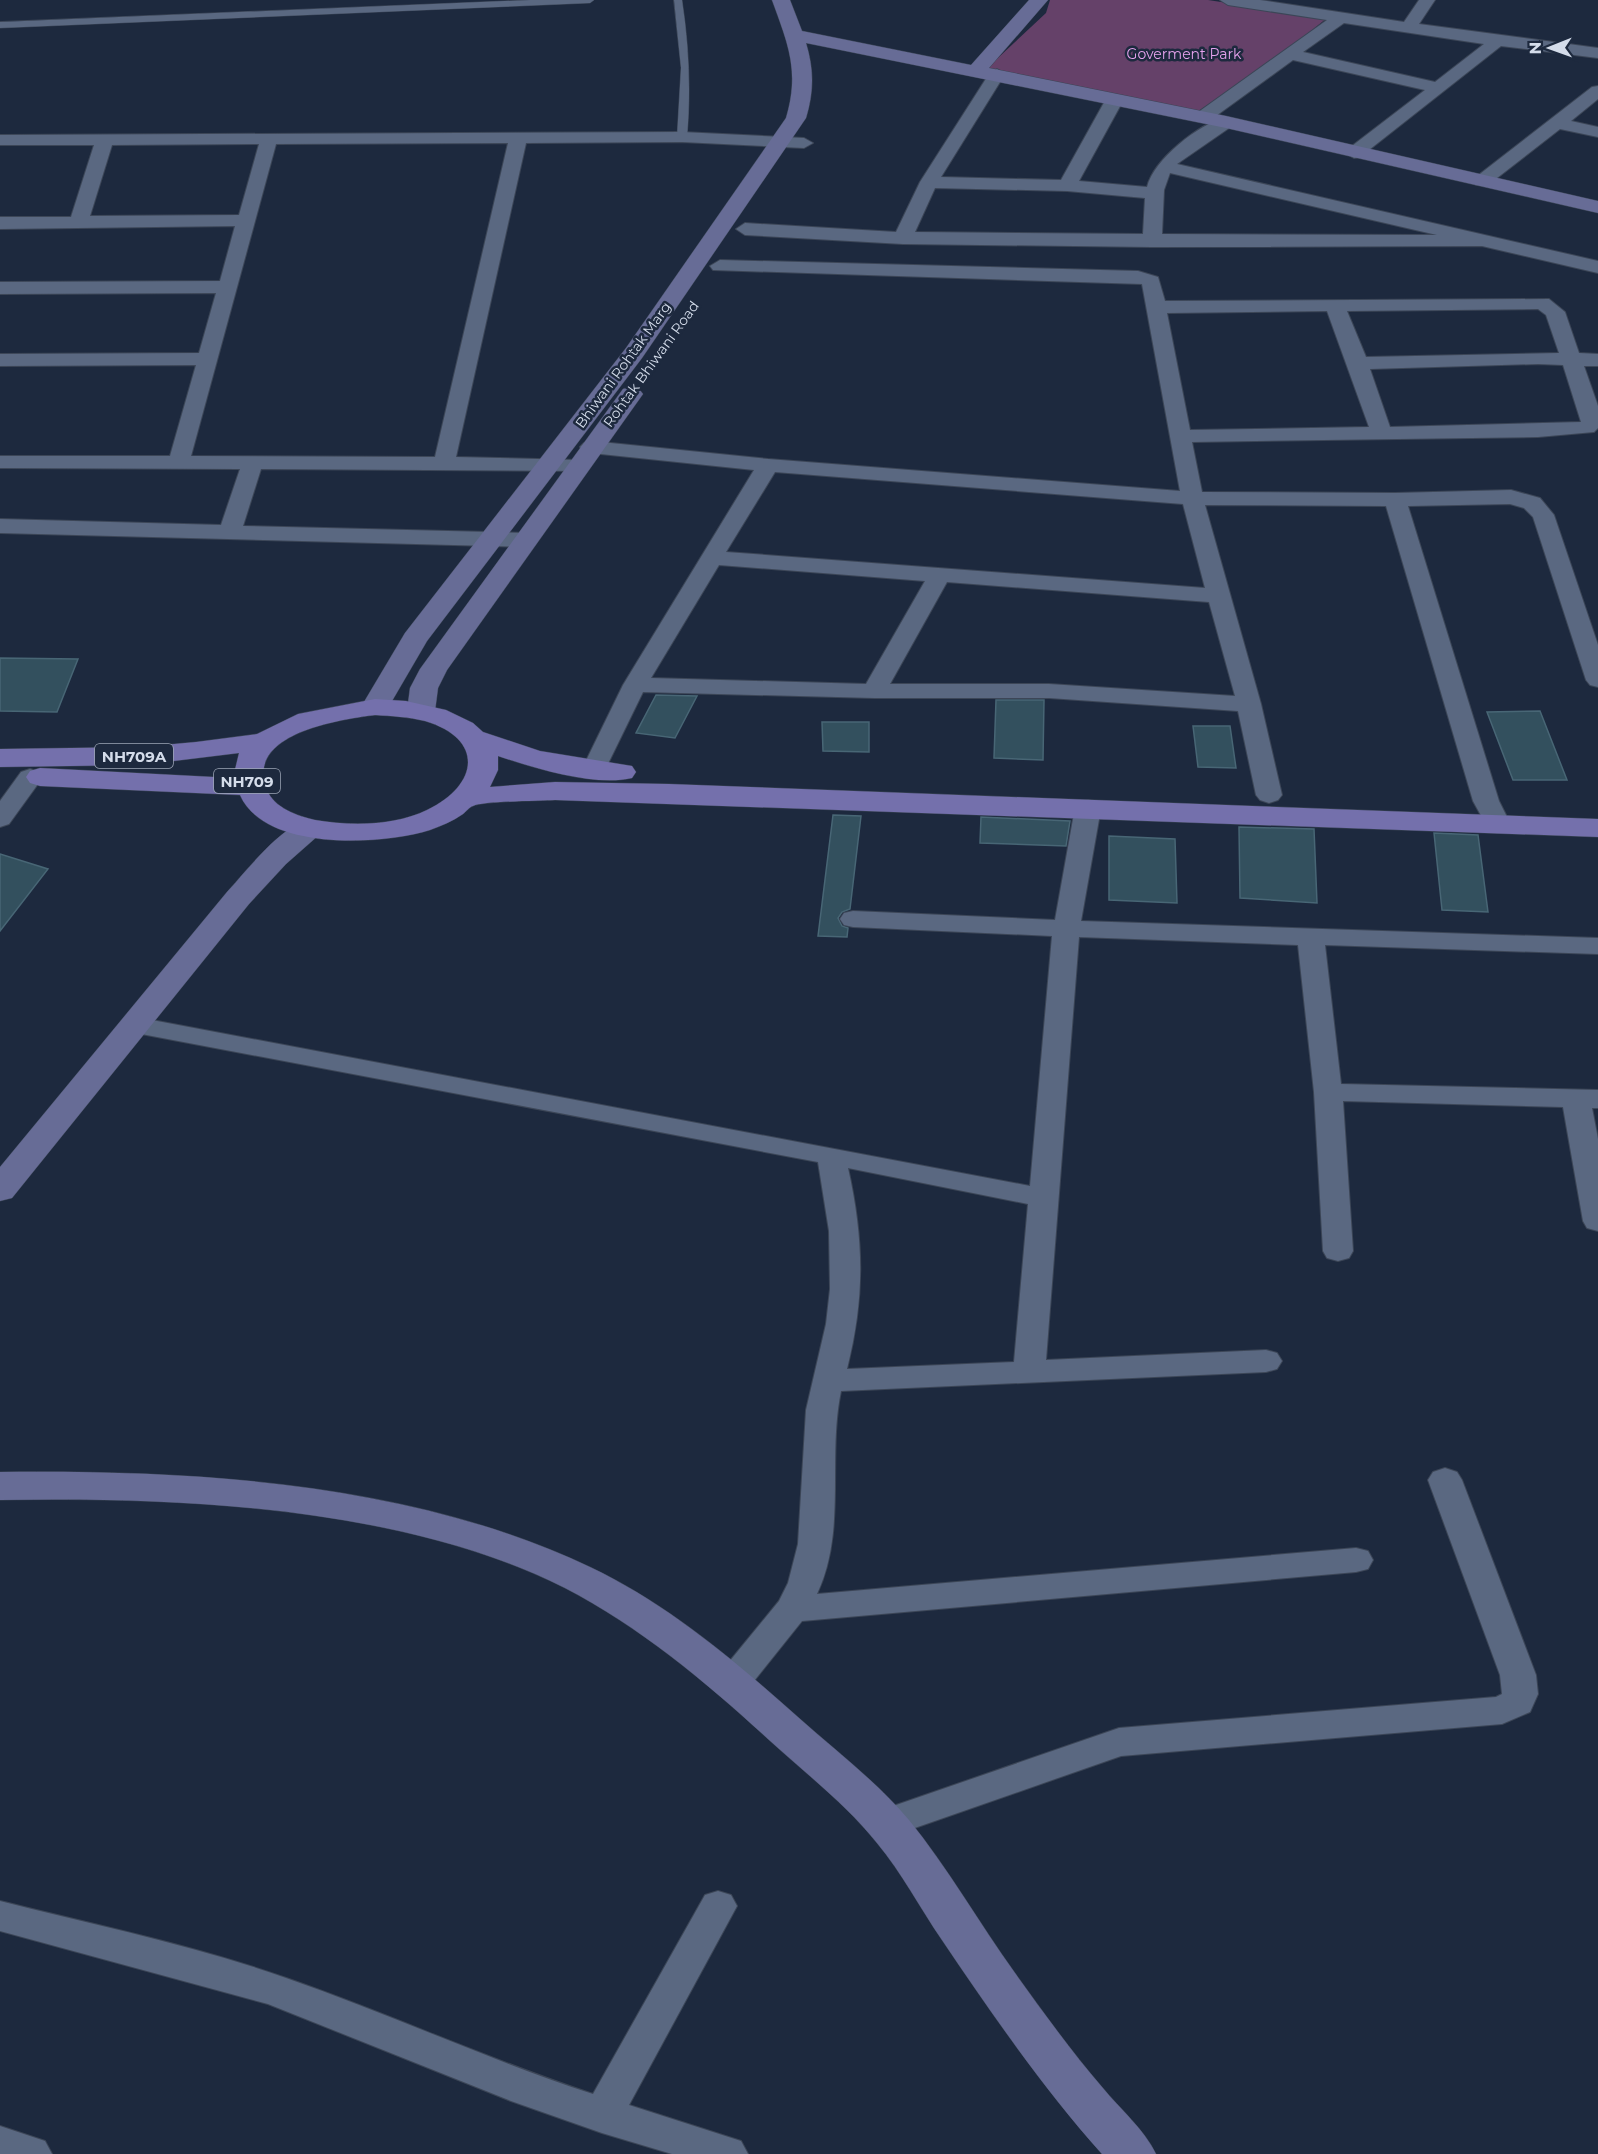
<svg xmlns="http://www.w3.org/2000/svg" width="1598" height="2154" font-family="Montserrat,sans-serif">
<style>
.green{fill:#654169}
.building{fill:#33505e;stroke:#486675;stroke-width:1.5}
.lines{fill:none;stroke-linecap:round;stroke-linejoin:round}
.lane-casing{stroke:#3c4657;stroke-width:1}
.street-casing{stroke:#3c4657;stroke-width:2}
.secondary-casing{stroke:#3c4657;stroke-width:1}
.primary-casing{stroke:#3c4657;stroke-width:1}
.lane{fill:#5a6881;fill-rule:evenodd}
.street{fill:#5a6881;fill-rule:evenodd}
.secondary{fill:#676c96;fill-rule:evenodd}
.primary{fill:#7470ac;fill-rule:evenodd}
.labels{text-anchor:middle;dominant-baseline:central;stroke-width:5;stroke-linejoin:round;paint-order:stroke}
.far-park-label{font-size:14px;fill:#e5a2ed;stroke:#1d293e}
.far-street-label{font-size:14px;fill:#d4dcea;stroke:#1d293e}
.shield{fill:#1d293e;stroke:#9da6b6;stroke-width:1.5}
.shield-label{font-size:15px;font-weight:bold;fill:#d4dcea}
</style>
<rect width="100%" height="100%" fill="#1d293e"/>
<path class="green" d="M1050,0H1208L1327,18L1281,55L1197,112L986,69L1046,13Z"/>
<path class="building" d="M0,658L78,659L57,712L0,711Z
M656,695L697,696L675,738L636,733Z
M996,700H1044L1043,760L994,758Z
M1540,711L1567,780H1513L1487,712Z
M822,722H869V752L823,751Z
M1193,726H1230L1236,768L1198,767Z
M833,815L861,816L850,909L842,912L838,918L842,926L848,928L847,937L818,936Z
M981,817L1070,821L1066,846L980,843Z
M1239,827L1314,829L1317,903L1240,898Z
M1434,833L1478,835L1488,912L1442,910Z
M1109,836L1175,839L1177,903L1109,900Z
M0,854L48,869L0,931Z"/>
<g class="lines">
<defs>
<path id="lane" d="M530,0H594L590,3L0,28V22Z
M674,0H682C689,46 691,91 687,137L682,140L677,137L681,68Z"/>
<path id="street" d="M1220,0H1260L1404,22L1419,0H1435L1419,24L1598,48V58L1501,46L1360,157L1354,158L1345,153L1348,149L1425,90L1293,60L1209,121H1197L1194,117L1197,113L1327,20L1228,5ZM1344,23L1484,44L1435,82L1303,52Z
M997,69L1005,74L941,177L1061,180L1106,99L1115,94L1124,99L1079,181L1147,187C1154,159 1199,124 1226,117L1235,122L1232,126L1177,164L1598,261V273L1482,246L1152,247L903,244L745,235L736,229L745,223L896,232L920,182L989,74ZM1170,173L1437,235L1162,234L1164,190ZM935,188L1067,191L1145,198L1143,234L915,232Z
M1598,86V99L1571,121L1598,127V137L1560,129L1488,185H1476L1473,181L1476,177L1592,87Z
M682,132L804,138L813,143L804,148L682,142L526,143L456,457L578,460L586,461L589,466L586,471L261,469L243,526L526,533L534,535L537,540L534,545L526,547L0,533V519L221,525L240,469L0,468V456H170L196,365L0,366V354L199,353L216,293L0,294V282L220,281L235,226L0,229V217H71L94,145H0V135ZM508,143L435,457L191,456L276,144ZM259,144L239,215L90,216L112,145Z
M720,260L1138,271L1158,277L1165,301L1549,299L1565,312L1579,353L1598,354V366H1584L1598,406V428L1594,432L1538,437L1192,442L1202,492L1395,493L1511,490L1540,498L1554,515L1598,645V687L1590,685L1586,680L1533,517L1524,508L1510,504L1408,506L1499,801L1511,825L1507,830L1498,833L1489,830L1473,801L1386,506L1205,505L1261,704L1282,795L1278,800L1269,803L1260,800L1256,795L1238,711L1049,698H874L643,692L602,776L593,778L584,776L581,771L623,685L754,470L591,453L584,451L580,447L584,443L591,441L768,459L1180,491L1142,284L713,270L710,266ZM1538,309L1546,315L1559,353L1366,357L1347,311ZM1327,311L1369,427L1190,430L1167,313ZM1538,364L1563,365L1581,422L1390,427L1370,369ZM775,472L1183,504L1205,588L726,552ZM719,565L925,581L866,684L651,678ZM947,582L1209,602L1235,696L1049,684H890Z
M30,769L39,772L43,777L9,824L0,827V801L21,772Z
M1088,800L1097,803L1101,808L1081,921L1598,938V954L1325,945L1341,1084L1598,1090V1108H1592L1598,1139V1231L1587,1228L1583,1221L1563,1107L1343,1101L1353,1251L1349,1258L1338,1261L1327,1258L1323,1251L1314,1092L1298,945L1079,937L1046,1360L1266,1350L1277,1353L1282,1361L1277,1369L1266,1372L841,1391C827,1459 847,1530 817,1594L1356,1548L1368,1551L1373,1560L1368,1569L1356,1572L802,1621L746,1691L733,1695L720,1691L715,1682L720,1673L779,1601L788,1583L798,1544L806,1410L826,1324L830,1289L829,1231L818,1162L136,1033L126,1031L122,1025L126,1019L136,1017L1030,1186L1052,936L853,927L844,925L840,919L844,913L853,911L1055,920L1075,808L1079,803ZM848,1168L1028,1204L1014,1362L847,1369C865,1297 864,1240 848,1168Z
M1445,1468L1457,1472L1462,1480L1536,1675L1538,1694L1530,1712L1502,1724L1121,1756L886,1838L873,1833L867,1823L873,1813L1119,1728L1496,1697L1502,1694L1500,1675L1428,1480L1433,1472Z
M718,1891L731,1895L737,1906L629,2105L741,2141L748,2154H672L602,2133L511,2101L268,2004L0,1931V1901C95,1925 193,1945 286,1978C390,2014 489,2060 593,2094L705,1895Z
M0,2126L45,2141L52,2154H0Z"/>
<path id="secondary" d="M772,0H790L802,31L971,65L1029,0H1048L989,68L1226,116L1598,201V213L1226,128L806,43C814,70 814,91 806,118L642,358L427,641L385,713L375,715L365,713L361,707L405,633L626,348L786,118C800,71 788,44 772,0Z
M631,387L639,389L643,394L447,670L438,688L435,711L431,717L421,719L411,717L407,711L410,688L420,669L623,389Z
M310,819L320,822L325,828L320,834L286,864L249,904L12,1198L0,1201V1167L227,892C248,869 281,826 310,819Z
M0,1472C195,1470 411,1482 590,1567C668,1604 735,1661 799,1718C836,1751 877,1782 909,1820C948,1868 979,1923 1015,1973C1043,2012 1071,2051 1102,2087C1120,2109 1144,2129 1156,2154H1102C1043,2088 992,2014 942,1940C920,1908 902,1873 877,1843C846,1804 805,1773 768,1739C706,1682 640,1627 565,1588C402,1506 179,1497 0,1500Z"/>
<path id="primary" d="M375,699L406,701L446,710L473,723L483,732L540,751L632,766L636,772L632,778C595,787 534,768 498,756V770L490,787L555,782L669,784L1598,819V837L555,800C540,801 483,801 473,806C469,807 466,812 463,814C453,821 441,826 430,830C382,845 265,852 240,795L40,786L30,783L26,777L30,771L40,768L233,778L239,753L141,765L0,767V749L141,747L196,742L257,734L298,714ZM375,715C391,716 409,717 425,721C485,739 479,785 427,810C394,826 351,826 315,820C298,816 274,808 267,790C244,734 337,720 375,715Z"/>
</defs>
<use href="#lane" class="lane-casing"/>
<use href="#street" class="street-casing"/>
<use href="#secondary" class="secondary-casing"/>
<use href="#primary" class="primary-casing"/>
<use href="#lane" class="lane"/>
<use href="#street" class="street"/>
<use href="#secondary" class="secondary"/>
<use href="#primary" class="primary"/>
</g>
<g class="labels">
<g class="far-park-label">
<text x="1184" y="54">Goverment Park</text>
</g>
<g class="far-street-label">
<text transform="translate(651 364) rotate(-54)">Rohtak Bhiwani Road</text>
<text transform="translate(623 365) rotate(-54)">Bhiwani Rohtak Marg</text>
</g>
<g class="shield">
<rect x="95" y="744" width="78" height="24" rx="4.5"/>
<rect x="214" y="769" width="66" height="24" rx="4.5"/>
</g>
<g class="shield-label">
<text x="134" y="756">NH709A</text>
<text x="247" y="781">NH709</text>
</g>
</g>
<g transform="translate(1550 48) rotate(269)" stroke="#1d293e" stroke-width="4.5" paint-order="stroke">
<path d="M0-4.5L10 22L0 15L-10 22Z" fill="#d4dcea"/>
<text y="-9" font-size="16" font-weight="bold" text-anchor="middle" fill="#d4dcea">N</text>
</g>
</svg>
